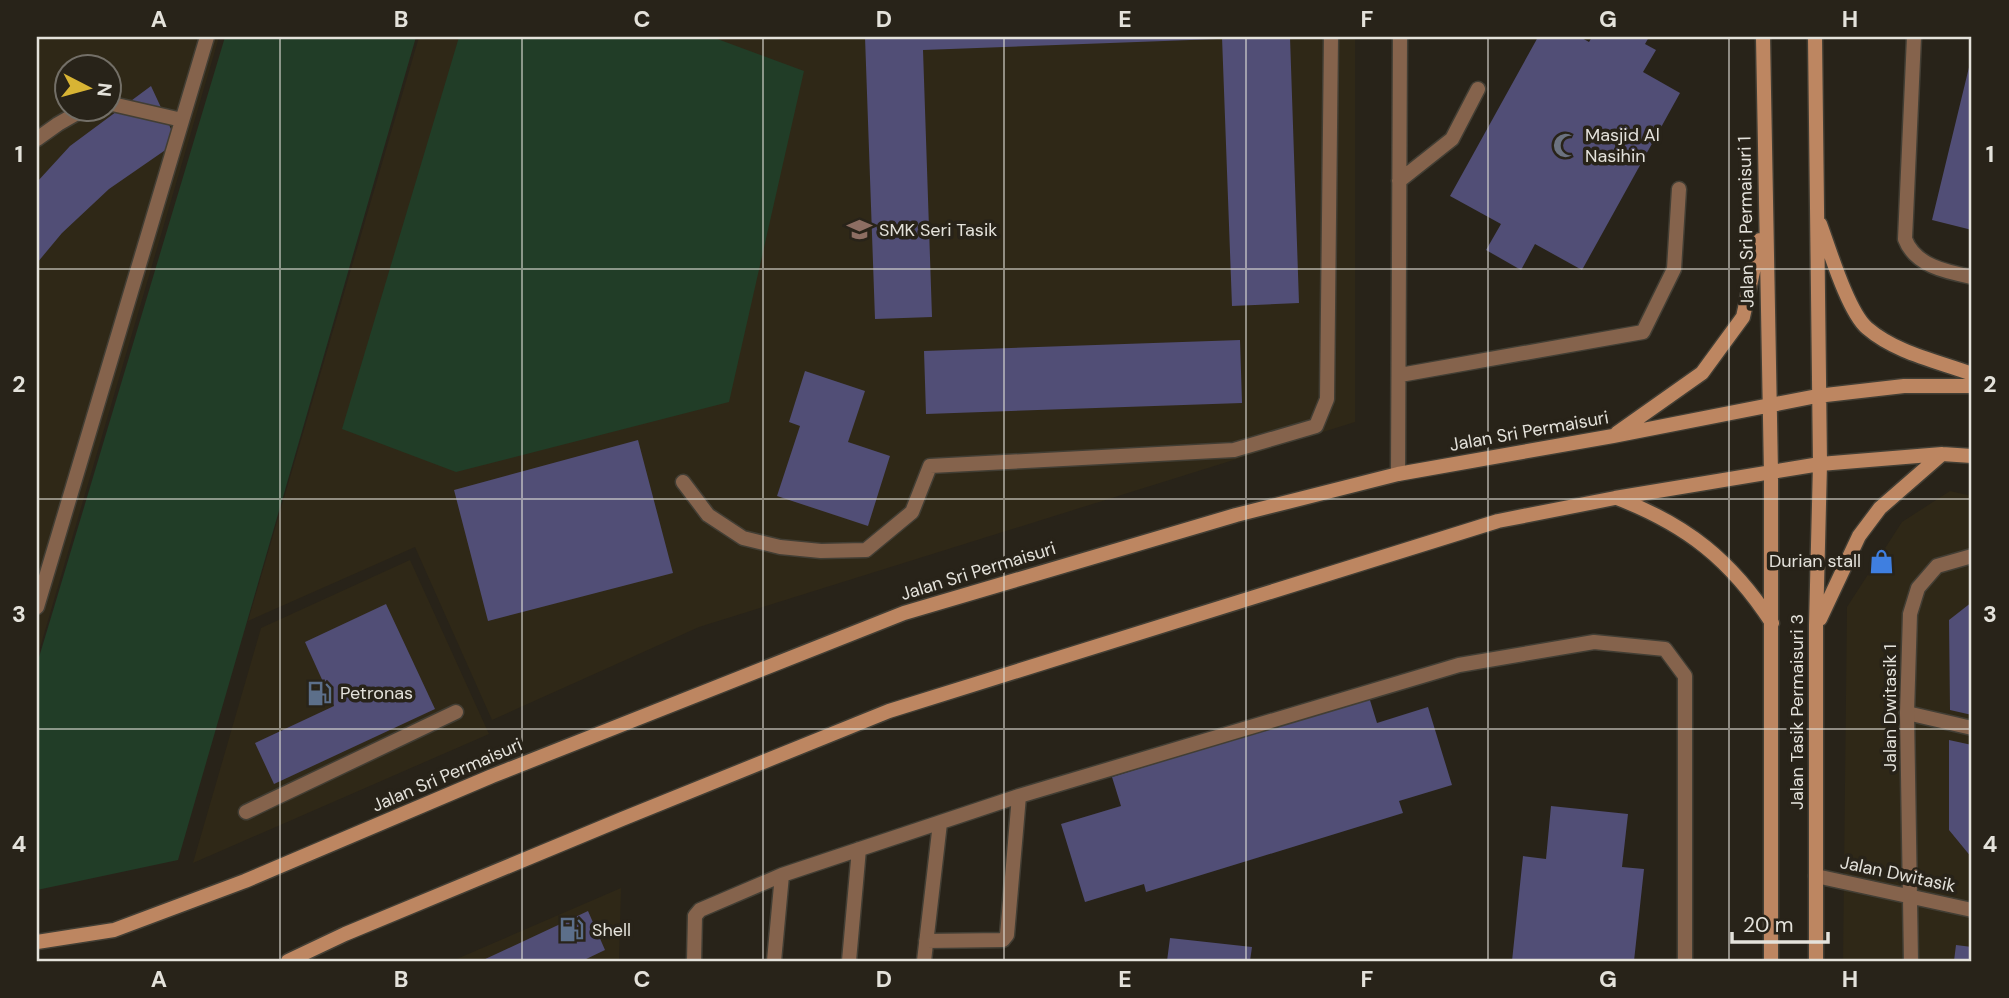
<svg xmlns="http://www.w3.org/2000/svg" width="2009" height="998" font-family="'DM Sans',sans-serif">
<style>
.built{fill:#2f2817;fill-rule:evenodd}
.green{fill:#213d27}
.building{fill:#514e76}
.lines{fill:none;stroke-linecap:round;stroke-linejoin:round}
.lane-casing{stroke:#423e34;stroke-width:17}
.street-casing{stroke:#423e34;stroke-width:17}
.secondary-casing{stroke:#423e34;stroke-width:17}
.lane{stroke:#85634c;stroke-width:14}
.street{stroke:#85634c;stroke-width:14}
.secondary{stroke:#bd8661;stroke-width:14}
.grid{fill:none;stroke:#e4e2db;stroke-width:2;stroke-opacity:0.55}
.labels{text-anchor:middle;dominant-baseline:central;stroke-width:7;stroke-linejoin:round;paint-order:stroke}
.poi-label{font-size:18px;fill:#e4e2db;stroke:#282319;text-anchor:start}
.street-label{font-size:18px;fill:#e4e2db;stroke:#282319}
.neatline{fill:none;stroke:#e4e2db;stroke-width:2.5}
.grid-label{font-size:23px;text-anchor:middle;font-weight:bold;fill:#e4e2db}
</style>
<rect width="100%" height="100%" fill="#282319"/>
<path class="built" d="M37,37H219L37,658ZM66,66H108V108H66Z
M419,37H1355V422L699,627L492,720L415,547L248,621Z
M1950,491L1972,496V961H1843L1847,607L1902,522Z
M410,560L489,734L193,863L261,628Z
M621,888L619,961H452Z"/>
<path class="green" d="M225,37H416L178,860L37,890V664Z
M459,37H712L804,71L729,402L456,472L342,429Z"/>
<path class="building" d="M865,37H1218V39L923,50L932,317L875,319Z
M1222,37H1290L1299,303L1232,306Z
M1538,37H1580L1589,42L1592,37H1649L1645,44L1656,50L1643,72L1680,93L1582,270L1535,244L1521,270L1486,250L1501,224L1450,196Z
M1971,59H1972V230L1932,220Z
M151,86L177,142L109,189L62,233L37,263V182L70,146Z
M1240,340L1242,403L926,414L924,351Z
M805,371L865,391L848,442L890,456L868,526L777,496L800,426L789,422Z
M638,440L673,573L488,621L454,490Z
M1972,602V715L1950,710L1949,620Z
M386,604L435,709L274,784L255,743L334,706L305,642Z
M1369,697L1377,723L1428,707L1452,785L1399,801L1403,813L1146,892L1144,884L1085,902L1061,824L1121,806L1112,777Z
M1949,740L1972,745V858L1949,830Z
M1551,806L1628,814L1622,867L1644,869L1634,961H1512L1523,856L1546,859Z
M588,911L605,950L582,961H481Z
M1170,938L1252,947L1250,961H1167Z
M1956,945L1972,947V961H1954Z"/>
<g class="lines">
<defs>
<path id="lane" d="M1914,37L1905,239C1915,266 1947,272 1972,277
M108,103L182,120
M37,139L58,124L86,108
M1399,181L1452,139L1478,89
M1400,375L1643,332L1674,269L1679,189
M1398,474L1400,37
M683,482L708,515L743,538L780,547L821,551L866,550L912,512L930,466L1234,450L1316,426L1327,399L1331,37
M37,607L207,37
M1907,713L1972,728
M246,812L456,712
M926,941L1003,940L1007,935L1019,796
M694,961L695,916L700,910L782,875L1019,796L1459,665L1594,642L1665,649L1685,676V961
M774,961L782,875
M849,961L859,849
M924,961L940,823"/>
<path id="street" d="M1816,876L1972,910
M1911,961L1907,713L1910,614L1918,588L1937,566L1972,556"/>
<path id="secondary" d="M1763,37L1771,473V961
M1815,37L1820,464L1816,626V961
M1820,224C1829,248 1848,312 1867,328C1896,353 1937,361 1972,374
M1617,433L1702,373L1743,317L1760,240
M1617,498C1687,525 1731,560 1772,623
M1820,619L1859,536L1880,508L1942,454
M37,942L114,930L245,881L492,776L904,613L1236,515L1398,474L1613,436L1817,396L1904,386H1972
M288,961L345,934L622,819L889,711L1498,521L1615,498L1820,464L1942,454L1972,456"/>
</defs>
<use href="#lane" class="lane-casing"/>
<use href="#street" class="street-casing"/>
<use href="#secondary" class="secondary-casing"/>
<use href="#lane" class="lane"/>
<use href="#street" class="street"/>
<use href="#secondary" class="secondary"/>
</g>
<path class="grid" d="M280,37V961M522,37V961M763,37V961M1004,37V961M1246,37V961M1488,37V961M1729,37V961M37,269H1972M37,499H1972M37,729H1972"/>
<defs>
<symbol id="mosque-bare" viewBox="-9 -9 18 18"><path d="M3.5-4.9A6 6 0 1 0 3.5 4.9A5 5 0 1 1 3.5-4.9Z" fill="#6b7280" stroke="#282319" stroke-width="2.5" paint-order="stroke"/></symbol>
<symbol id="school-bare" viewBox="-9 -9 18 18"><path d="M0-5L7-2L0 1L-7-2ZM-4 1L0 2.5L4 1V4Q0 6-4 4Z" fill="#8d6e63" stroke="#282319" stroke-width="2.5" paint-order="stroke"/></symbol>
<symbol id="shop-bare" viewBox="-9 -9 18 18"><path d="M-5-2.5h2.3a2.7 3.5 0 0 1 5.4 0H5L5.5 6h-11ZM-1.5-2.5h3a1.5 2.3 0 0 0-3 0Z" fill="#3f7fe0" stroke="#282319" stroke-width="2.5" paint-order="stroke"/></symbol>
<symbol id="fuel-bare" viewBox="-9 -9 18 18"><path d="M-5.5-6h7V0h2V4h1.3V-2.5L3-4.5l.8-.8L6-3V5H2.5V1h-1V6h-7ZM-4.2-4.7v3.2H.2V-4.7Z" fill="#5c6f8a" stroke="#282319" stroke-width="2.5" paint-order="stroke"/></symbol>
</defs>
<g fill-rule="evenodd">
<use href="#mosque-bare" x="1548" y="128" width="35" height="35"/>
<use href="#school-bare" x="842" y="212" width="35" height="35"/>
<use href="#shop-bare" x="1864" y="544" width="35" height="35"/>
<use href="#fuel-bare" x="302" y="676" width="35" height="35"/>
<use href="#fuel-bare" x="554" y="912" width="35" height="35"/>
</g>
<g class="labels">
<g class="poi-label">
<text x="1585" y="135">Masjid Al<tspan x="1585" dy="21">Nasihin</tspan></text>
<text x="879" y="230">SMK Seri Tasik</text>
<text x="1861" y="561" text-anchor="end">Durian stall</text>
<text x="340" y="693">Petronas</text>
<text x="592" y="930">Shell</text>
</g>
<g class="street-label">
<text transform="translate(1746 222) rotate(-91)">Jalan Sri Permaisuri 1</text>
<text transform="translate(1529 431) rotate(-10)">Jalan Sri Permaisuri</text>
<text transform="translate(978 571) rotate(-17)">Jalan Sri Permaisuri</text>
<text transform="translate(1890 708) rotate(-90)">Jalan Dwitasik 1</text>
<text transform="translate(1797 712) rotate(-90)">Jalan Tasik Permaisuri 3</text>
<text transform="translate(447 775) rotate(-23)">Jalan Sri Permaisuri</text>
<text transform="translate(1898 874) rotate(12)">Jalan Dwitasik</text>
</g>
</g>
<rect width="2009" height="998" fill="none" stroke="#282319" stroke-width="77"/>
<g transform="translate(88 88) rotate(96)"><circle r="33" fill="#282319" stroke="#736f67" stroke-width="2"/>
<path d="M0-5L12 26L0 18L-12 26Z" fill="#d8b434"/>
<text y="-10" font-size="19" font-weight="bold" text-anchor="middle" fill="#e4e2db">N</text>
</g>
<path d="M1732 932v10h96v-10" fill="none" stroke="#e4e2db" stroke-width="3.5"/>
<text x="1743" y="932" font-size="21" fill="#e4e2db" stroke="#282319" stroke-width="5" paint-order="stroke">20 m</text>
<rect x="38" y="38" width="1932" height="922" class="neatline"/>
<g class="grid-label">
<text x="159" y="27">A</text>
<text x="401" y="27">B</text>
<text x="642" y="27">C</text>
<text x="884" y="27">D</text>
<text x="1125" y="27">E</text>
<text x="1367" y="27">F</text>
<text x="1608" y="27">G</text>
<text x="1850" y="27">H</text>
<text x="19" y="162">1</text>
<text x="1990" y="162">1</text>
<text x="19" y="392">2</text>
<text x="1990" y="392">2</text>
<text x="19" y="622">3</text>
<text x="1990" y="622">3</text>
<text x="19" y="852">4</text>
<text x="1990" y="852">4</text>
<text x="159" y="987">A</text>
<text x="401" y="987">B</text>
<text x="642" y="987">C</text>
<text x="884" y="987">D</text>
<text x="1125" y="987">E</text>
<text x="1367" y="987">F</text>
<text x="1608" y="987">G</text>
<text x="1850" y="987">H</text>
</g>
</svg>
